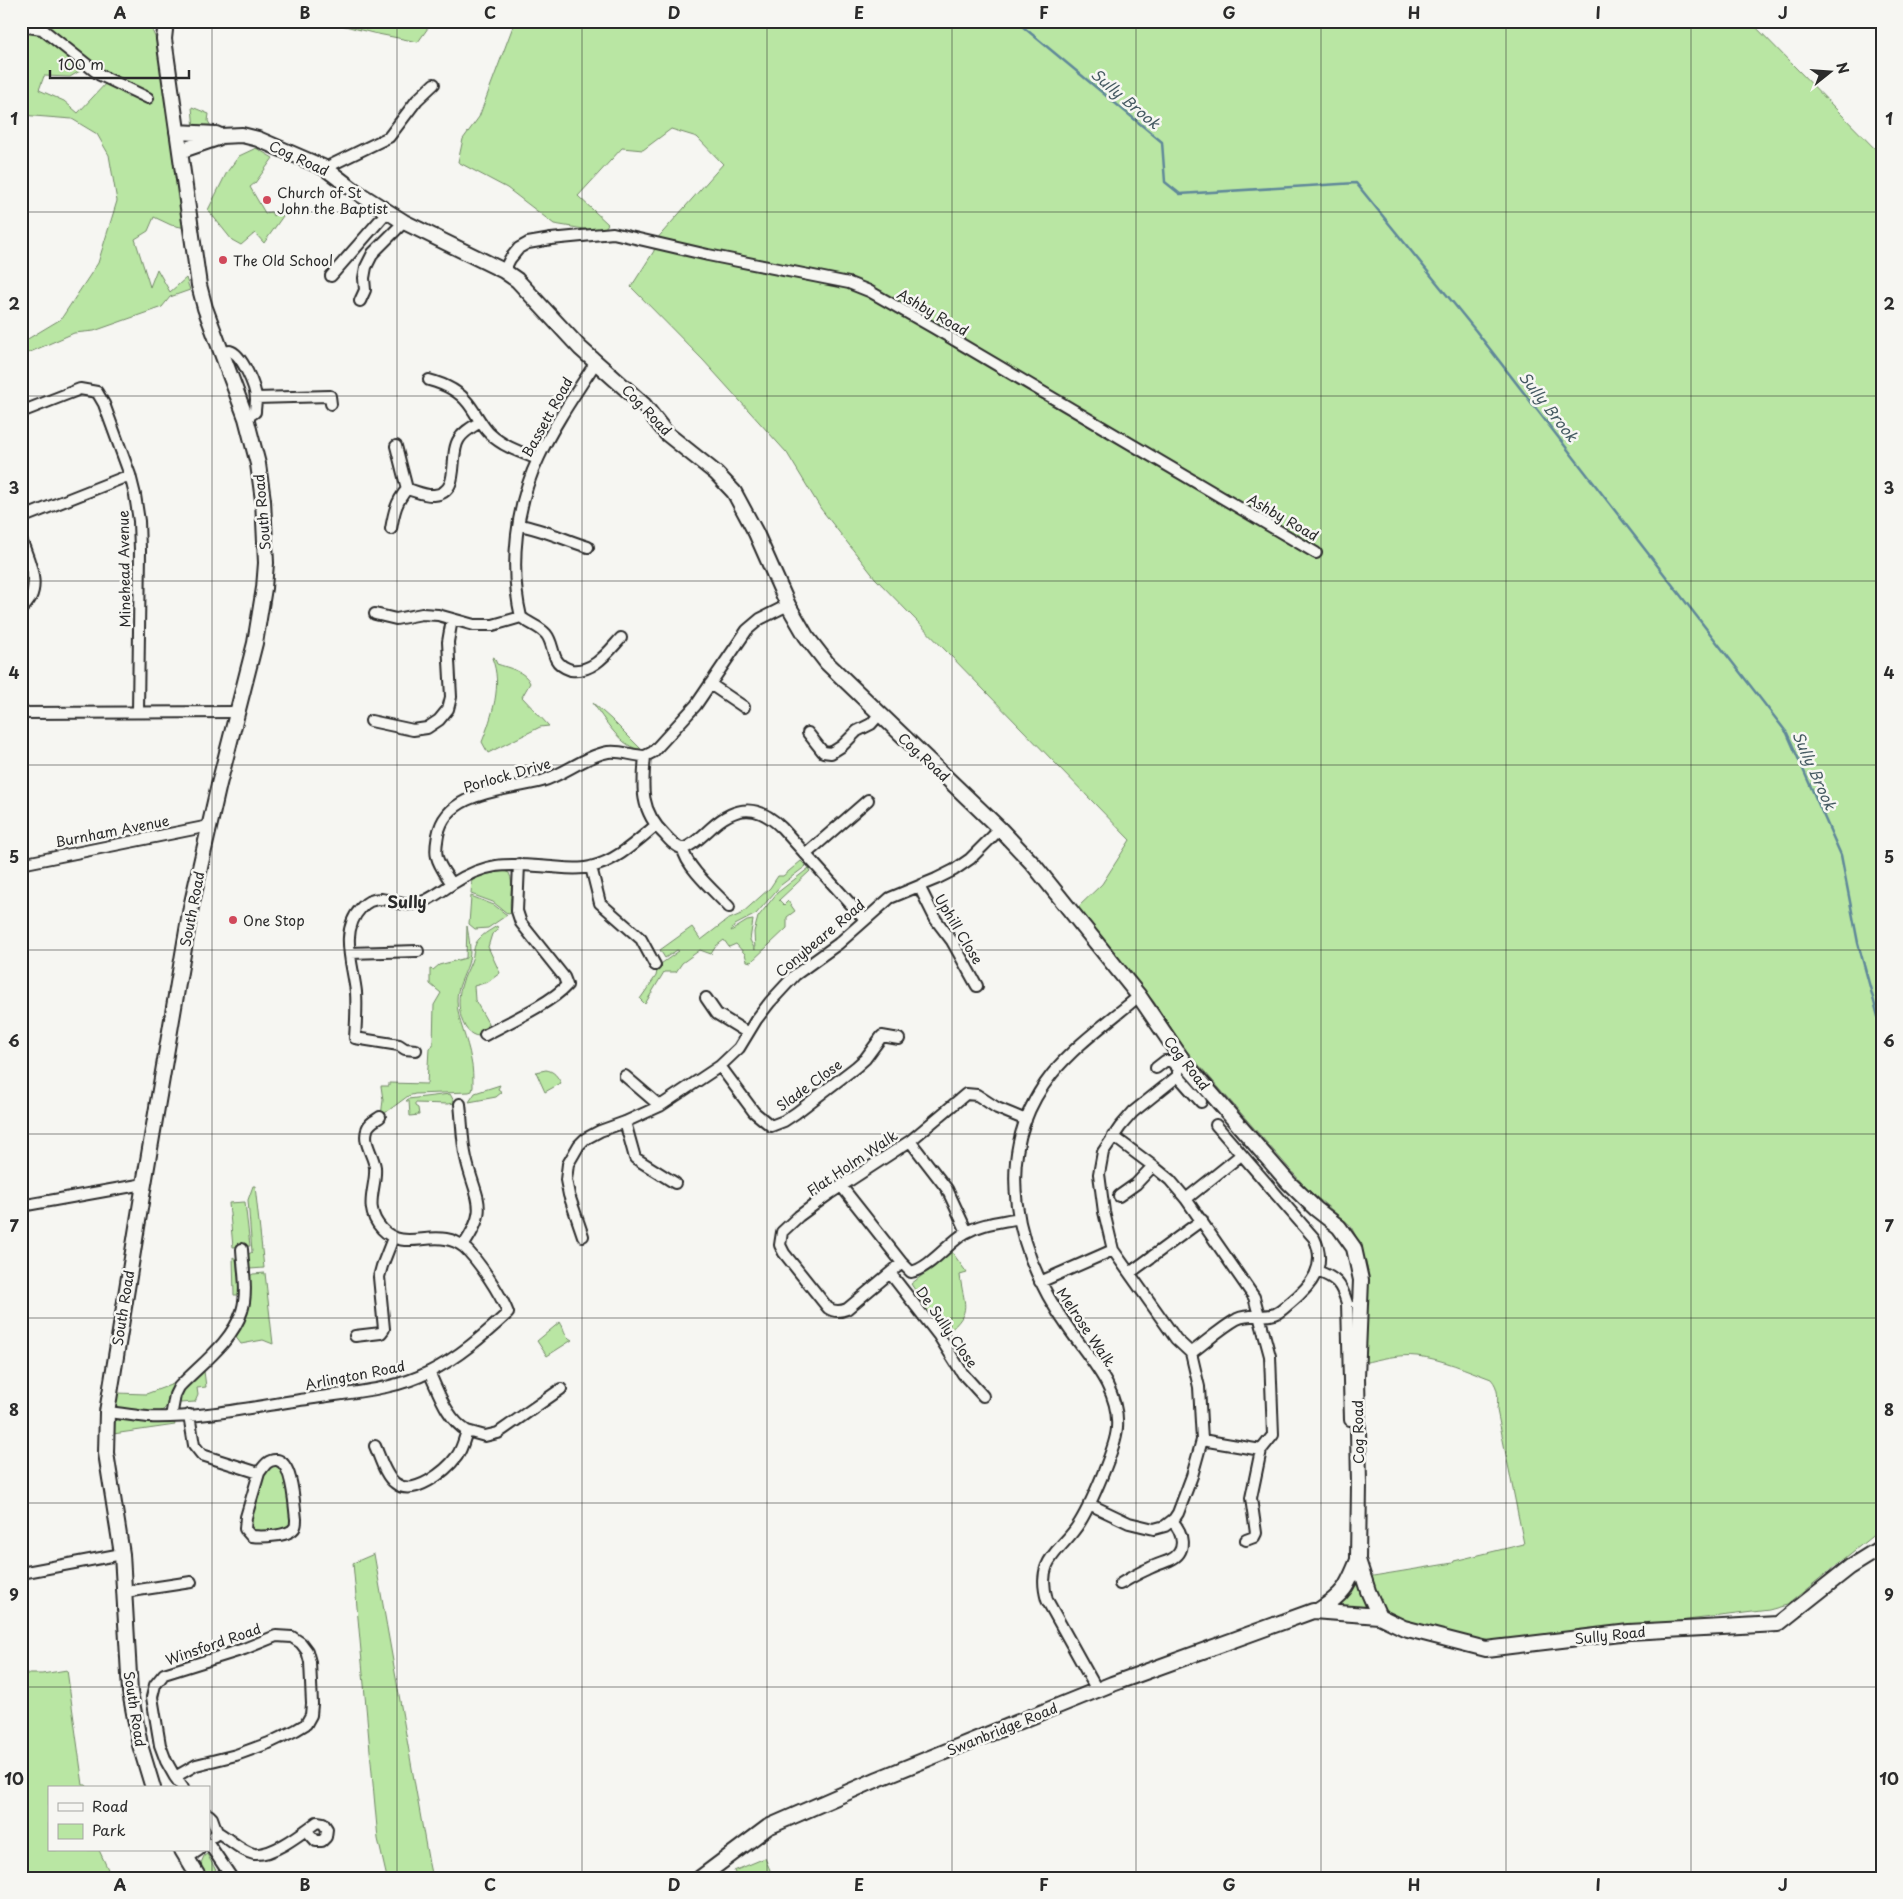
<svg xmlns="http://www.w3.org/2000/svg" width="1903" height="1899" font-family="'Playpen Sans',sans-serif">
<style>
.green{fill:#b9e6a3;stroke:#728867;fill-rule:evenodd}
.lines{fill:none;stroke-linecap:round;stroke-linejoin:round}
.stream{stroke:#5f8899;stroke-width:2.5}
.street-casing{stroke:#2b2b2b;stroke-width:14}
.secondary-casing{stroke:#2b2b2b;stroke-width:18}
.street{stroke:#f6f6f2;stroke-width:10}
.secondary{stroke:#f6f6f2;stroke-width:14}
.grid{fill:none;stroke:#2b2b2b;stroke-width:1;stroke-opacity:0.55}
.poi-dot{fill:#d1495b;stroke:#f6f6f2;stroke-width:2}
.labels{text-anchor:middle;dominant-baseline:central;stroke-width:5;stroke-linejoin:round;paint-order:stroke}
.street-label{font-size:14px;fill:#2b2b2b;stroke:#f6f6f2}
.poi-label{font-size:14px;fill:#2b2b2b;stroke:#f6f6f2;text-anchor:start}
.water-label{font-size:15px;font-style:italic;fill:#455a62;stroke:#f6f6f2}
.quarter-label{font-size:16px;font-weight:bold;fill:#2b2b2b;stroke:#f6f6f2}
.neatline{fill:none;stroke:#2b2b2b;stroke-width:2}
.grid-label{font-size:16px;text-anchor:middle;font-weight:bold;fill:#2b2b2b}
</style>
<rect width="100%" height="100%" fill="#f6f6f2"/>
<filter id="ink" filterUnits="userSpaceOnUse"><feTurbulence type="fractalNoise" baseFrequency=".02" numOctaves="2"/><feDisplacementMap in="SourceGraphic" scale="10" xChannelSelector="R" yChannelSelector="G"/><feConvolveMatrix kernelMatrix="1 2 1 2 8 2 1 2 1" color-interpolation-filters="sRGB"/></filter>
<g filter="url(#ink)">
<path class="green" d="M29,21H148L162,53L186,228L171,225L154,217L148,231L135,239L150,287L157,269L170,292L186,278L190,290L170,297L162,307L94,331L74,333L21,356V343L61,319L98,263L117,201L109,155L97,134L72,119L21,115V28L30,23ZM93,63L120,81L129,98L107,82L78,113L64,101L39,90L44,76L70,77Z
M325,21H433L418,42L373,33Z
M515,21H1750L1882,156V1530L1876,1533L1787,1605L1769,1610L1492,1644L1395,1618C1380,1607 1374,1594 1367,1577L1453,1563L1454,1561L1524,1544L1497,1410C1498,1398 1499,1388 1491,1379C1467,1370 1442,1359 1417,1356C1399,1354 1380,1359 1363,1363L1369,1276L1362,1248L1350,1225L1308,1190L1185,1049L1154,1002L1077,908L1102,884L1130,840L875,578L821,509L787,453L703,360L631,287L654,251L655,241L723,164L697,137L671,129L643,150L622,148L578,196L608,224L602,232L554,224L507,188L458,162L463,139L479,117Z
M192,107L209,114L208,121L212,128L194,129Z
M256,148L273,158L255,183L250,187L265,213L271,212L273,216L280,211L283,216L264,243L255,233L241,245L232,240L208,210L227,172L239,156Z
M21,550L29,575L30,594L21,604Z
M494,657L497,664C509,668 525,671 530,683L522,697L549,726L540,727L488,753L482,742C492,716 503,685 492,658Z
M593,703L611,719L641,749C623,750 603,718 593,703Z
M801,861L806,866L781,885L756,914L735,925L731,931L747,921L753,920L750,940L755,950L754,932L758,917L777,893L809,868L810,871L779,900L784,905L788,901L795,911L787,917V928L751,962L747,961L745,954L736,944L729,947L724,940L716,946L711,954L700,950L682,963L676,972H664L645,1004L640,999L656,976L658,966L679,951L677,950L665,958L660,950L692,927L701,940L727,920L741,914L770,888L778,876H783Z
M504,871L509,873C515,884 508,900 511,913L508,914L493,902L471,894L472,879L482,875Z
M471,896L494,905L507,915L488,928L475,929L469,924Z
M467,926C469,939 472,951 468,964C464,976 457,987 457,1000C457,1021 468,1039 471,1060C473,1068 473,1078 473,1087L472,1091L469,1092L415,1094L408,1096L381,1116L383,1100L381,1086H389V1083L427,1084L429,1048L433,1045L434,1005L441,993L430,984V969L433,970L439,965L466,958Z
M497,926L498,930L492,934L488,947L500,973L488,982L474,986L475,1000L488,1023L483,1036C460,1039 456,1003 461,987C463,978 468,970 471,962C474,955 473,949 476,943C481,935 489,931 497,926Z
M546,1070C554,1071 557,1076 561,1083L545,1092L536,1072Z
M500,1085L498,1089L502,1092L496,1097L469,1102L475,1093Z
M450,1094L455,1103L448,1104L415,1103V1106L418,1108L419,1115L410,1116L409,1101H406L408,1099Z
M253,1186H255L264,1268L250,1269L246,1266V1256L252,1252L248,1200Z
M245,1202L250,1246L233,1247L229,1203Z
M952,1252L967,1273L960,1275C963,1304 974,1311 947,1333L946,1331L944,1332L913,1292L915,1290L911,1284Z
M233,1257L236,1259L240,1295H234Z
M265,1273L273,1344L263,1340L241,1344L235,1336L248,1277L253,1274Z
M560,1322C565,1329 563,1335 572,1340L547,1356L537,1341Z
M204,1371L206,1387L197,1388L198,1395L195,1402L180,1403V1394Z
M176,1383L177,1384C174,1391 171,1400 167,1406C157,1420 131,1411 117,1409L116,1404L117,1393L146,1394Z
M116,1420L155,1423L174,1422L175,1425L113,1434V1426Z
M276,1463L285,1471L293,1524L287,1529L253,1533L248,1528V1520L266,1468Z
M374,1554L429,1864L432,1878H387L378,1839L353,1563Z
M1356,1572L1372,1610L1334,1608Z
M67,1670L83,1785H86L88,1788H49V1850H99L112,1878H21V1674H42Z
M207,1854L220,1878H205L201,1863L204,1856Z
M765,1858L772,1875L765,1878H737L734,1871Z"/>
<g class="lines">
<path class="stream" d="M1016,21L1162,142L1165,182L1180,194L1356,183L1476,331L1787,733L1841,855L1858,943L1882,1031"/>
<defs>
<path id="street" d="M21,26L42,29L100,75L148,98
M325,168L389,137L417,100L434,84
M504,271L510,259L519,248L528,243L551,239L613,233L708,255L849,283L869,291L934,328L1316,553
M331,276L387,212
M360,301L365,290L364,278L366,267L373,253L404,222
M222,352C224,352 227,351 230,351C242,354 256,388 256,399C256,403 255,408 255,412L246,418
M596,362C576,393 555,423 539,457C516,504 509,566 521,617C529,624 539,626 546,634C552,641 552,651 556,659C559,665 565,668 571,670C593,673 608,652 621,638
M429,380C444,384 458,390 468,403C476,413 481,425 490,434C504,447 520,452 538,459
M256,398L330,396L331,404
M21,412L80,389L97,392L104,404L130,475L135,495L139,521L140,550L138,712
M396,446L407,489C416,491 425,496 434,495C462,493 448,455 459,439C463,432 472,427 480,422
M21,518L130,475
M519,525C543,529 565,540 588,547
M391,529C394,512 396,502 407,489
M21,539C29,562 45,590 21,609
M375,614L396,619L422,614L438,615L474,625H493L521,617
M710,684L744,707
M21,713L238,712
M371,721L413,730L427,728L439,720L448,709L451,697L448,642L452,619
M808,733L823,752L831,753L842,746L857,731L871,724L879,715
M683,849C695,844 702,836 711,828C736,805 758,804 782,828L865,920
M806,854L868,800
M21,864L209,826
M591,867L600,903L641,939L655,965
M452,884C489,860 510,864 552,867C564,868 578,870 590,867C615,862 636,842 655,826
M919,886L936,920L952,941L977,986
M729,907C716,893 686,867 683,849C675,846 671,842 665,835C640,811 642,788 645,756L653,752L696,705L747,630L760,619L788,605
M350,953L418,951
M706,998L717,1014L748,1033
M485,1035C507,1023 551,1003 567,985L564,977L521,923L517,911L519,864
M416,1050L405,1049L399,1045L355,1038C356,1023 357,1007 356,992C353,964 339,931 361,908C366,902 374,899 381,899C389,900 396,903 404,904C423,906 437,894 452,884C447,876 439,866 437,857C435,850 437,841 438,835C446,790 507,791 542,781C565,774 585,756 608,752C621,750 632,756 645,756
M720,1066L754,1112L771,1126L784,1121L796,1113L856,1067L865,1059L882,1036L899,1039
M625,1076L660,1106
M1178,1076L1201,1102
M460,1104C462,1121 462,1141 466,1158C475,1199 491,1206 463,1246
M625,1122L635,1158L675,1183
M1113,1136L1153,1166L1170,1180L1186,1199L1254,1297L1270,1356L1273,1435L1261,1450L1202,1440
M910,1141L947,1189L967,1232
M842,1187L902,1263L911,1272C930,1268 948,1243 965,1233C982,1223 1001,1222 1019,1218
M1119,1196L1136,1184L1153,1166
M1186,1199L1241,1155
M21,1206L144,1184
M583,1236L569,1195L566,1180L568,1164L579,1145L585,1139L600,1131L625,1122L660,1106L720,1066L739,1048L756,1020L770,1002L795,975L838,944L890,898L936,879L954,870L970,859L1000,829
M902,1263L847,1309C840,1312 834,1312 828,1308L784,1253L780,1245L782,1232L799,1216L829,1194L910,1141L966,1094L977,1095L997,1108L1026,1120
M1317,1271C1336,1278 1341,1283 1347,1303L1350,1420
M1131,1272L1202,1220
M890,1273L939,1336L963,1374L983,1396
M1040,1282L1113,1250
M355,1336L381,1333L384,1329L379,1277L382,1266L393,1238
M1191,1353C1206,1342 1221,1328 1237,1319C1249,1313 1262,1318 1275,1314C1281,1312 1285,1307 1290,1303C1311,1286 1328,1266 1314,1238L1216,1125
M429,1372C439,1393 447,1419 467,1431
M107,1412C121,1413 135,1416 148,1417C201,1419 262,1405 314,1398C352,1392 395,1390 429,1372C458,1358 484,1335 508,1313C500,1293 479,1261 464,1247C459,1243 452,1240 446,1239C423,1235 401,1249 382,1229C362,1207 377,1188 375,1167C373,1154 363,1143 367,1130C368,1124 374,1121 380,1117
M189,1415L194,1445L202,1455L259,1473C264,1466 268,1459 277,1460C293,1463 294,1505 296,1519C296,1519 296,1527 295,1527C290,1537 261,1537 251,1536L245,1529L246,1517L259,1473
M171,1417L175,1395L179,1387C201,1364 232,1342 242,1311C248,1292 243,1268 242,1249
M375,1446C380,1457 385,1476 395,1483C413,1498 446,1471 457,1456C462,1449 464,1440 467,1431L485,1436L498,1433L561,1389
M1089,1504L1129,1523L1154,1529L1165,1526L1174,1519L1178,1513L1192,1476L1202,1440L1199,1387L1191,1353L1176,1339L1113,1250L1104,1212L1099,1174L1103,1152L1120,1127L1133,1112L1178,1076V1068L1171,1061H1165L1156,1068
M1246,1540L1254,1537L1256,1533L1251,1498L1261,1450
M21,1573L122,1554
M1120,1584C1129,1579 1138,1573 1148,1569C1155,1565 1163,1563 1170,1560C1188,1552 1183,1532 1172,1521
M125,1592L191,1582
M1097,1690L1047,1600C1035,1557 1062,1552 1080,1522C1091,1504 1116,1447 1117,1428C1120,1389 1089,1358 1069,1329C1015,1253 989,1153 1052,1074C1075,1045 1111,1020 1139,996
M175,1777L196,1765L236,1755L269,1743L296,1730L306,1724L311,1715L312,1704L310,1662L307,1651L301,1643L292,1637L276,1636L244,1649L164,1674L155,1685L152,1697L160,1745L166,1761L175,1777L183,1788
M209,1815L212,1818L217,1832L214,1836
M217,1832C229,1838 240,1851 254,1854C273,1856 302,1833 317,1822L323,1823L327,1829L326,1837L322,1841H316L306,1830
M209,1844L232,1878
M187,1858L199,1850"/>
<path id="secondary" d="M177,132L216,134L220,136L242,135L258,139L325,168L355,191L404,222L504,271L517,280L580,348L644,405L666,433L716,473L734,492L756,533L788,605L806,636L827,663L1000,829L1033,864L1139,996L1184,1062L1289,1183L1316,1209L1339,1227L1354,1248L1361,1280L1357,1377L1359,1484L1358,1560L1368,1591L1379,1616
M180,151L218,138
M1319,1610C1344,1594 1347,1587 1358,1560
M153,1788L140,1745L130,1692L122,1554L106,1453L107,1412L144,1184L191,907L219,784L255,643L264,588L266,563L263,500L258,464L246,418L205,308L199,285L164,39L165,30L164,21
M182,1850L199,1878
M700,1878L768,1827L878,1779L1112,1684L1313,1611L1379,1616L1404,1628L1486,1649L1629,1632L1778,1624L1850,1567L1882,1547"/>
</defs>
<use href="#street" class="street-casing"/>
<use href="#secondary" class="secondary-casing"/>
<use href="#street" class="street"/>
<use href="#secondary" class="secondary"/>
</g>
</g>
<path class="grid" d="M212,21V1878M397,21V1878M582,21V1878M767,21V1878M952,21V1878M1136,21V1878M1321,21V1878M1506,21V1878M1691,21V1878M21,212H1882M21,396H1882M21,581H1882M21,765H1882M21,950H1882M21,1134H1882M21,1318H1882M21,1503H1882M21,1687H1882"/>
<g class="poi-dot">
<circle cx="267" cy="200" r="5"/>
<circle cx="223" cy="260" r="5"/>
<circle cx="233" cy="920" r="5"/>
</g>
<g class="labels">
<g class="street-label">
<text transform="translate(299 158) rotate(25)">Cog Road</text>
<text transform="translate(933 312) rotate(30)">Ashby Road</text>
<text transform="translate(647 410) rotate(46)">Cog Road</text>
<text transform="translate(547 417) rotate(-61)">Bassett Road</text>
<text transform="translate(262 512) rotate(-95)">South Road</text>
<text transform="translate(1283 517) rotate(30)">Ashby Road</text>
<text transform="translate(124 569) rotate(-91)">Minehead Avenue</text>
<text transform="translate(924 757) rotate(43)">Cog Road</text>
<text transform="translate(507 775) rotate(-16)">Porlock Drive</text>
<text transform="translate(112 831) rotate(-11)">Burnham Avenue</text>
<text transform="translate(192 909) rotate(-79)">South Road</text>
<text transform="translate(959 929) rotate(59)">Uphill Close</text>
<text transform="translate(820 938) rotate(-40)">Conybeare Road</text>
<text transform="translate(1187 1063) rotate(52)">Cog Road</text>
<text transform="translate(809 1085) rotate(-36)">Slade Close</text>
<text transform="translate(852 1163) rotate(-34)">Flat Holm Walk</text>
<text transform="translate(123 1308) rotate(-81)">South Road</text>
<text transform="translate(947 1327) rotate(55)">De Sully Close</text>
<text transform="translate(1086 1327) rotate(56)">Melrose Walk</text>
<text transform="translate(355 1375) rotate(-11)">Arlington Road</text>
<text transform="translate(1358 1432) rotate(-91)">Cog Road</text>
<text transform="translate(1610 1635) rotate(-6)">Sully Road</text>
<text transform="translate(213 1644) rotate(-19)">Winsford Road</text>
<text transform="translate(135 1709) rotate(81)">South Road</text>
<text transform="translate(1002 1729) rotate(-22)">Swanbridge Road</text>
</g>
<g class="poi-label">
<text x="277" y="192">Church of St<tspan x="277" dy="16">John the Baptist</tspan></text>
<text x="233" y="260">The Old School</text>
<text x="243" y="920">One Stop</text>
</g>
<g class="water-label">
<text transform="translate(1126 98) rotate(40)">Sully Brook</text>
<text transform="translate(1549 406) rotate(52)">Sully Brook</text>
<text transform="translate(1815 770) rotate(66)">Sully Brook</text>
</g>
<g class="quarter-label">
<text x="407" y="901">Sully</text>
</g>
</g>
<rect width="1903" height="1899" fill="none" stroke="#f6f6f2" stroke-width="55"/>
<rect x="48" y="1786" width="162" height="65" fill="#f6f6f2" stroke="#a5a5a2"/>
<rect x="58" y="1803" width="25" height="8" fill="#f6f6f2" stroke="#a5a5a2"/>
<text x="92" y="1812" font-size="15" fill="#2b2b2b">Road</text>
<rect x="58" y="1824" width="25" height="15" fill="#b9e6a3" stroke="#a5a5a2"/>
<text x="92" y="1836" font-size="15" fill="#2b2b2b">Park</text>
<g transform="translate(1830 72) rotate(73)" stroke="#f6f6f2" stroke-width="4" paint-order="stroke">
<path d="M0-4L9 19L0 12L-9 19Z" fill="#2b2b2b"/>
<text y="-8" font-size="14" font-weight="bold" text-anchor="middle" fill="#2b2b2b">N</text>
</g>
<path d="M50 70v8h139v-8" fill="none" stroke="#2b2b2b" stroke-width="2.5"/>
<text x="58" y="70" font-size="15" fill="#2b2b2b" stroke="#f6f6f2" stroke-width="4" paint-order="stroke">100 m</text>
<rect x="28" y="28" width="1848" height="1844" class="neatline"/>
<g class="grid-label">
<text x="120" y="19">A</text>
<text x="305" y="19">B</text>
<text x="490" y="19">C</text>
<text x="674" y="19">D</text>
<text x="859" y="19">E</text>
<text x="1044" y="19">F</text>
<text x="1229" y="19">G</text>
<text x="1414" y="19">H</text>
<text x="1598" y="19">I</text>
<text x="1783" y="19">J</text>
<text x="14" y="125">1</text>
<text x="1889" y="125">1</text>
<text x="14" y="310">2</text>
<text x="1889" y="310">2</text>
<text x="14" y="494">3</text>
<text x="1889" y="494">3</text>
<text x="14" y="679">4</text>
<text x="1889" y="679">4</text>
<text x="14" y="863">5</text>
<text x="1889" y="863">5</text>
<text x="14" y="1047">6</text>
<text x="1889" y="1047">6</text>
<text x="14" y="1232">7</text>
<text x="1889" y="1232">7</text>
<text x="14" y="1416">8</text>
<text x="1889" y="1416">8</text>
<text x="14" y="1601">9</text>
<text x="1889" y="1601">9</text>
<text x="14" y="1785">10</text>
<text x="1889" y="1785">10</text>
<text x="120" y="1891">A</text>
<text x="305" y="1891">B</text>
<text x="490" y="1891">C</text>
<text x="674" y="1891">D</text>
<text x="859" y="1891">E</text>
<text x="1044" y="1891">F</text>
<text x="1229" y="1891">G</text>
<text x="1414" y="1891">H</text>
<text x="1598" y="1891">I</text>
<text x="1783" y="1891">J</text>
</g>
</svg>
